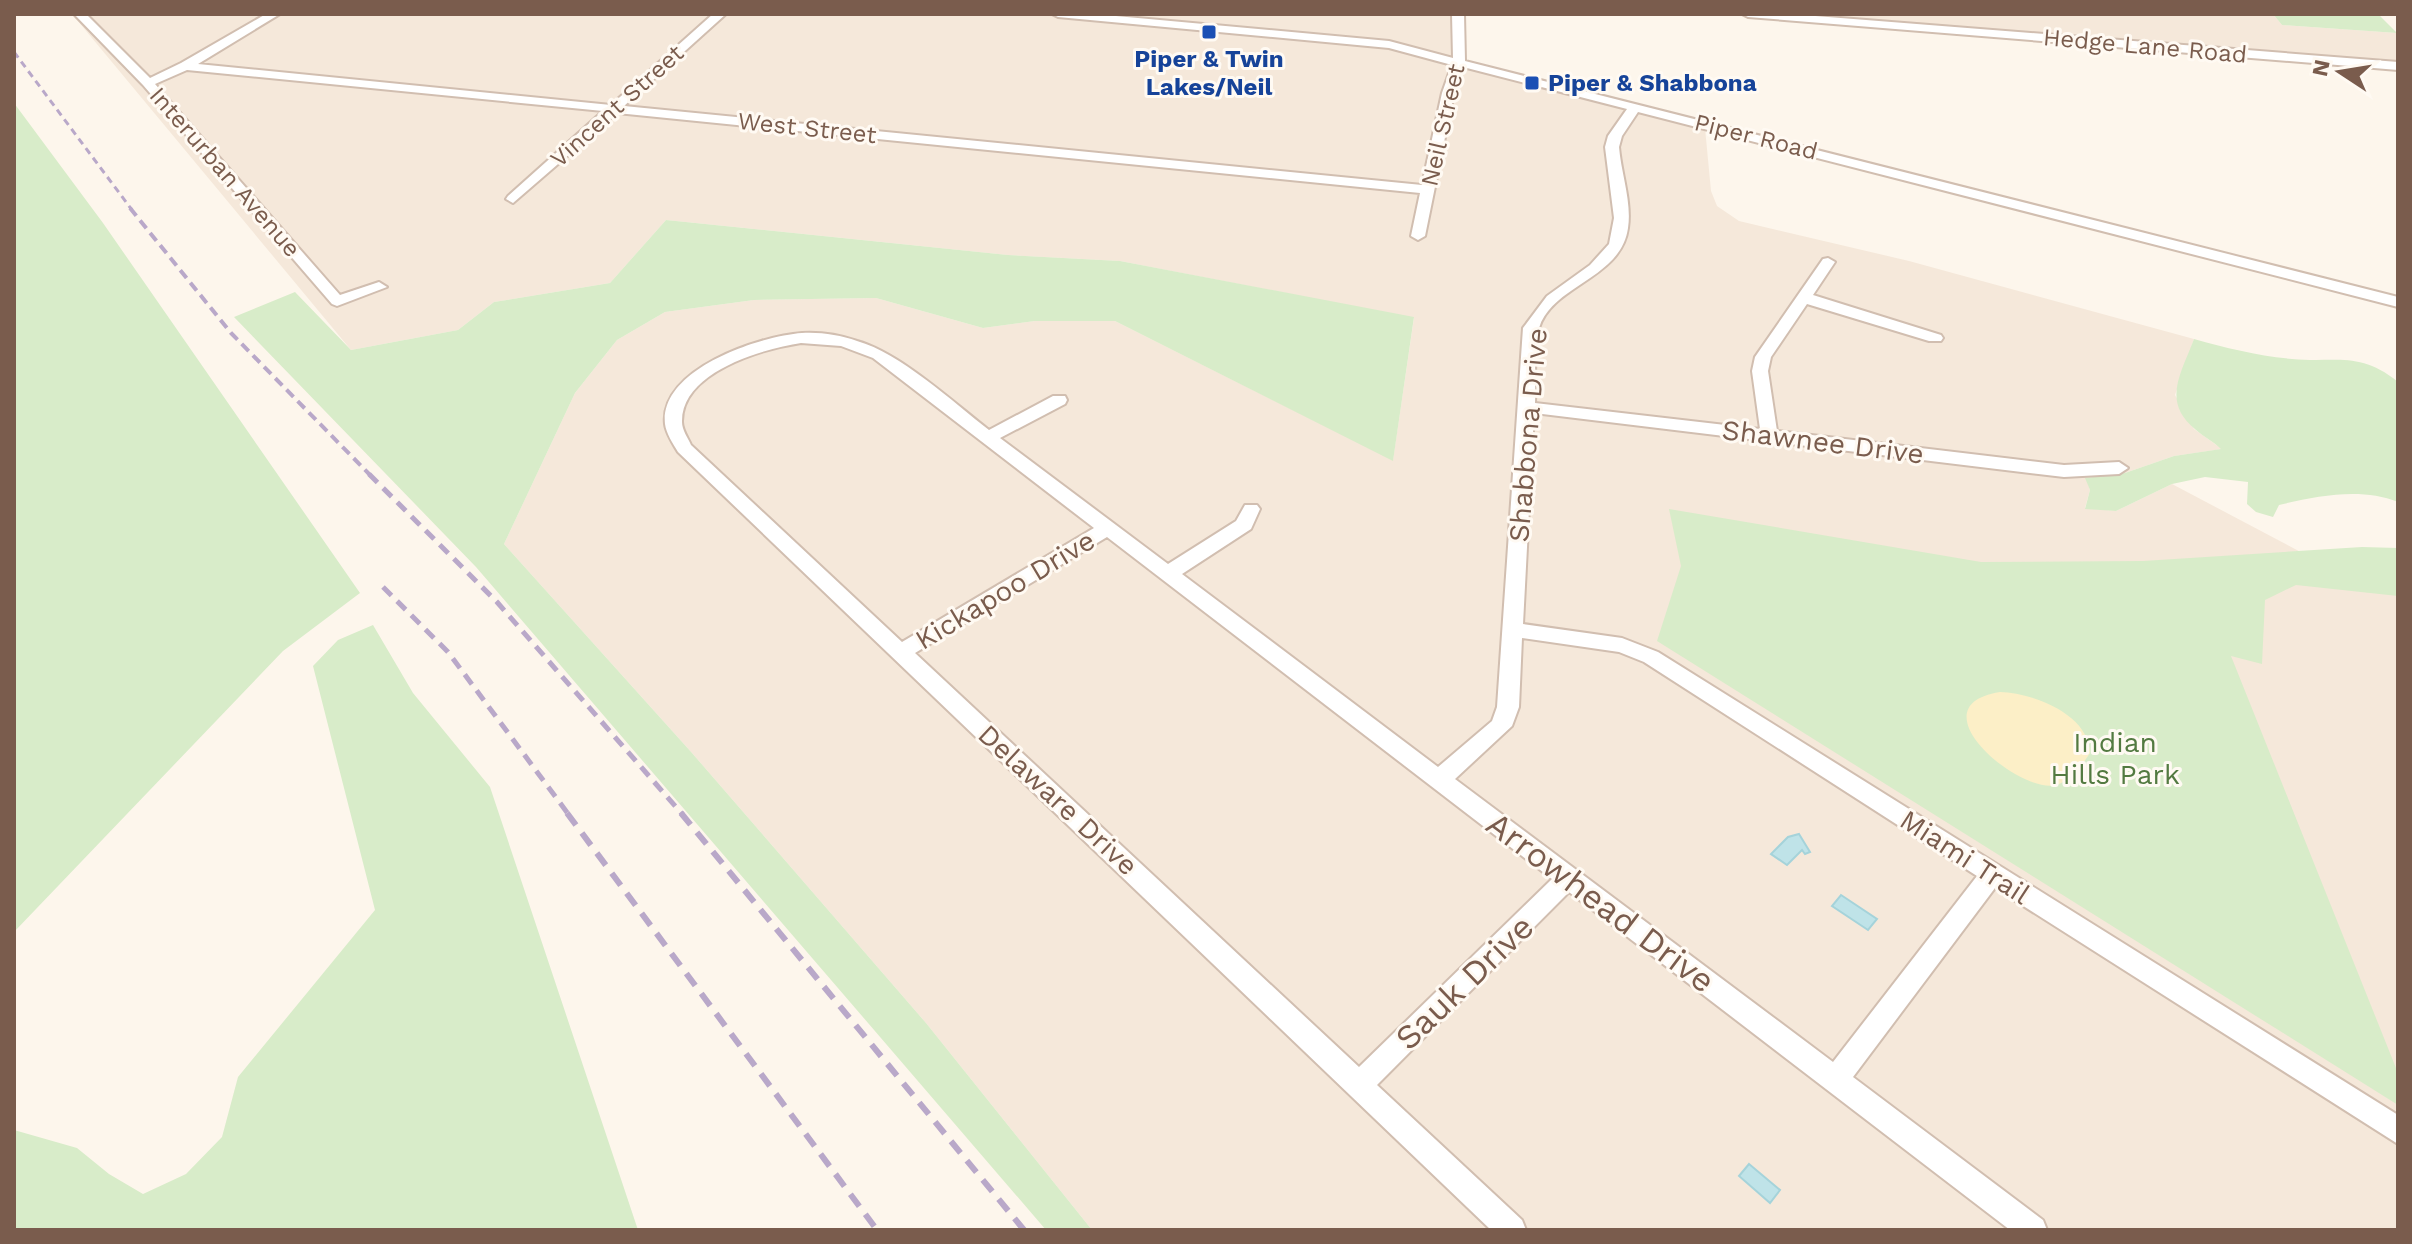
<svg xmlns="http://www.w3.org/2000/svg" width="2412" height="1244" font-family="'Work Sans',sans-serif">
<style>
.residential{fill:#f5e8da}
.green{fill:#d8ecc9}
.sand{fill:#fcefc7}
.water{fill:#bfe3e8;stroke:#a5d3da;stroke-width:2}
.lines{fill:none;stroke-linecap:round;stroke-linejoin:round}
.minor-casing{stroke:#d1beb0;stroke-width:4}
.minor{fill:#fff;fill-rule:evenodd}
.rail-far3{stroke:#b9a8c9;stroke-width:3;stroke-dasharray:7 5;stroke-linecap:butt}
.rail-far2{stroke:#b9a8c9;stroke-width:4;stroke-dasharray:10 6;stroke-linecap:butt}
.rail-far1{stroke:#b9a8c9;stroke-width:5;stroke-dasharray:12 8;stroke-linecap:butt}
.rail{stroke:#b9a8c9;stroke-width:6;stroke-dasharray:15 10;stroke-linecap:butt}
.transit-dot{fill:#1a4fb4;stroke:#fffaf3;stroke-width:3}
.labels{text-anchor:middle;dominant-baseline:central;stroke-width:6;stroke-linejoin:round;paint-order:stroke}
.far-street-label{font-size:24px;fill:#7a5c4d;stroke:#fffaf3}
.far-transit-label{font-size:24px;font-weight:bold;fill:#164399;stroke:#fffaf3}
.street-label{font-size:28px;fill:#7a5c4d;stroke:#fffaf3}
.park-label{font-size:28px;fill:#537a41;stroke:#fffaf3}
.near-street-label{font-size:34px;fill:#7a5c4d;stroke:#fffaf3}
</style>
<rect width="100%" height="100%" fill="#fdf6ec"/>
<path class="residential" d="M72,14H1452L1454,45L1451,63L1705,128L1711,191L1717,206L1739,221L1909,261L2194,339L2175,395L2194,429L2222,449L2174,456L2125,473L2086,478L2090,490L2085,508L2116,511L2172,484L2367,587L2398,590V1230H1092L926,1023L692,753L504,544L575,393L617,340L665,312L754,300L876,298L983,328L1035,321H1115L1393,460L1414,318L1120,261L1008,255L666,220L610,283L494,302L458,330L351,350Z
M1772,14H2273L2282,25L2397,33L2398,64Z"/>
<path class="green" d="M2273,14H2378L2397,33L2282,25Z
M14,103L103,223L360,593L283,651L14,932Z
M666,220L1008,255L1120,261L1414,317L1393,461L1115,321H1035L983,328L876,298L754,300L665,312L617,340L575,393L504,544L692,753L926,1023L1092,1230H1046L476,567L234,317L295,292L351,350L458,330L494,302L610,283Z
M2194,339C2226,348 2259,356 2292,359C2336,363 2360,351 2398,382V502C2361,487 2317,496 2279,505L2273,517L2256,512L2247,504L2248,482L2205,477L2172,484L2116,511L2085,509L2090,490L2085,478L2125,473L2174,456L2221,449C2214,442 2204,437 2196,430C2161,402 2181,374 2194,339Z
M1669,509L1981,562L2143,561L2362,547L2398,548V596L2296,585L2265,600L2262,664L2231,656L2398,1073V1105L1657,641L1681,566Z
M373,625L413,693L490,787L638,1230H14V1130L77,1148L109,1174L143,1194L186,1174L222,1137L238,1077L375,910L313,666L338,640Z"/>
<path class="sand" d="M2000,692C2033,693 2089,714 2090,753C2083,764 2072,779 2059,784C2024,799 1911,706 2000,692Z"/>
<path class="water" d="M1799,834L1810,852L1805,854L1802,850L1787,865L1771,854L1788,837Z
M1841,895L1877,919L1868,930L1832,906Z
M1749,1164L1780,1190L1770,1203L1739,1176Z"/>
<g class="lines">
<defs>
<path id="minor" d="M74,14H86L150,78L181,63L266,14H280L198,64L611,105L713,14H726L624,106L1422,185L1442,93L1452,65L1389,48L1058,17L1052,14H1094L1389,41L1453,58L1452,14H1464L1465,61L2398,297V307L1638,112L1622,136L1619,147C1621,173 1632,202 1628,228C1621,279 1552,285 1539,328C1533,347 1536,382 1535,403L1760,429L1752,371L1755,357L1823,259L1828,258L1835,262L1813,295L1941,335L1943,338L1941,341H1929L1807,304L1771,357L1768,371L1777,431L2064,465L2119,462L2128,468L2119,474L2064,477L1534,413L1523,624L1622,638L1658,652L2398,1115V1144L1995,888L1853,1077L2043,1220L2047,1230H2010L1569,892L1377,1085L1522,1220L1526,1230H1491L678,452C673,444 666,433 665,424C659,369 760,336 802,333C821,332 840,335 857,341C900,353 953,402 989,430L1053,396H1065L1067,400L1065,404L1000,438L1168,564L1236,521L1245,505H1257L1260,509L1251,529L1182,574L1438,767L1492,721L1497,707L1523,328L1547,296L1590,265L1609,244L1614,218L1605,147L1608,136L1627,109L1463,67L1454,93L1425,236L1418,240L1411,236L1420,193L617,113L513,203L506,199L508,196L603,111L187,70L155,84L340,295L379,282L387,287L337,306L332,304L143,85ZM801,343L841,346L873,358L1094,528L902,642L691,445C688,438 682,430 682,422C681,372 762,349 801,343ZM1107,537L1552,879L1359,1067L915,653ZM1522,638L1619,652L1644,662L1977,876L1833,1062L1455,779L1512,726L1519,707Z
M1742,14H1790L2398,62V70L1748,17Z"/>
</defs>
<use href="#minor" class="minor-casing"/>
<use href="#minor" class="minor"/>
<path class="rail-far3" d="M14,52L132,210"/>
<path class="rail-far2" d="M130,208L231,333L371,476"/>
<path class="rail-far1" d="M369,474L497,602L683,815
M383,587L448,652L569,815"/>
<path class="rail" d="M567,813L877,1230
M681,813L1024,1230"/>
</g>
<g class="transit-dot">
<rect x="1201" y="24" width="16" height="16" rx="4"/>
<rect x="1524" y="75" width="16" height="16" rx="4"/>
</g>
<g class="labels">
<g class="far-street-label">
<text transform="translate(2145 46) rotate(5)">Hedge Lane Road</text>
<text transform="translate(617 106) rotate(-42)">Vincent Street</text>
<text transform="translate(1443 125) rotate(-77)">Neil Street</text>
<text transform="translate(807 128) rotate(6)">West Street</text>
<text transform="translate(1756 137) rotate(14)">Piper Road</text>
<text transform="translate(225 172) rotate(49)">Interurban Avenue</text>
</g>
<g class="far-transit-label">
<text x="1209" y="59">Piper &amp; Twin<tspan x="1209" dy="28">Lakes/Neil</tspan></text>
<text x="1548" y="83" text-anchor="start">Piper &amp; Shabbona</text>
</g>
<g class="street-label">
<text transform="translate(1528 435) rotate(-85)">Shabbona Drive</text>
<text transform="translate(1823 442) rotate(7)">Shawnee Drive</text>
<text transform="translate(1005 590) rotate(-31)">Kickapoo Drive</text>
<text transform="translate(1058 800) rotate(43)">Delaware Drive</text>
<text transform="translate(1965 857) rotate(33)">Miami Trail</text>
</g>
<g class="park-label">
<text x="2115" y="742">Indian<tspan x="2115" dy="32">Hills Park</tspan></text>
</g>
<g class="near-street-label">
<text transform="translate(1601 902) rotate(37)">Arrowhead Drive</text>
<text transform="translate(1464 982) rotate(-44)">Sauk Drive</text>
</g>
</g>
<rect width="2412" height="1244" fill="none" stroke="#7a5c4d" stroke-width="32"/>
<g transform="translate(2340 72) rotate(282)" stroke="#fffaf3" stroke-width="6" paint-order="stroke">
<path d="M0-6L14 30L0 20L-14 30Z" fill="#7a5c4d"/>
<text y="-12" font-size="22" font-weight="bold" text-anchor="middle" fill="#7a5c4d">N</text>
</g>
</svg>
